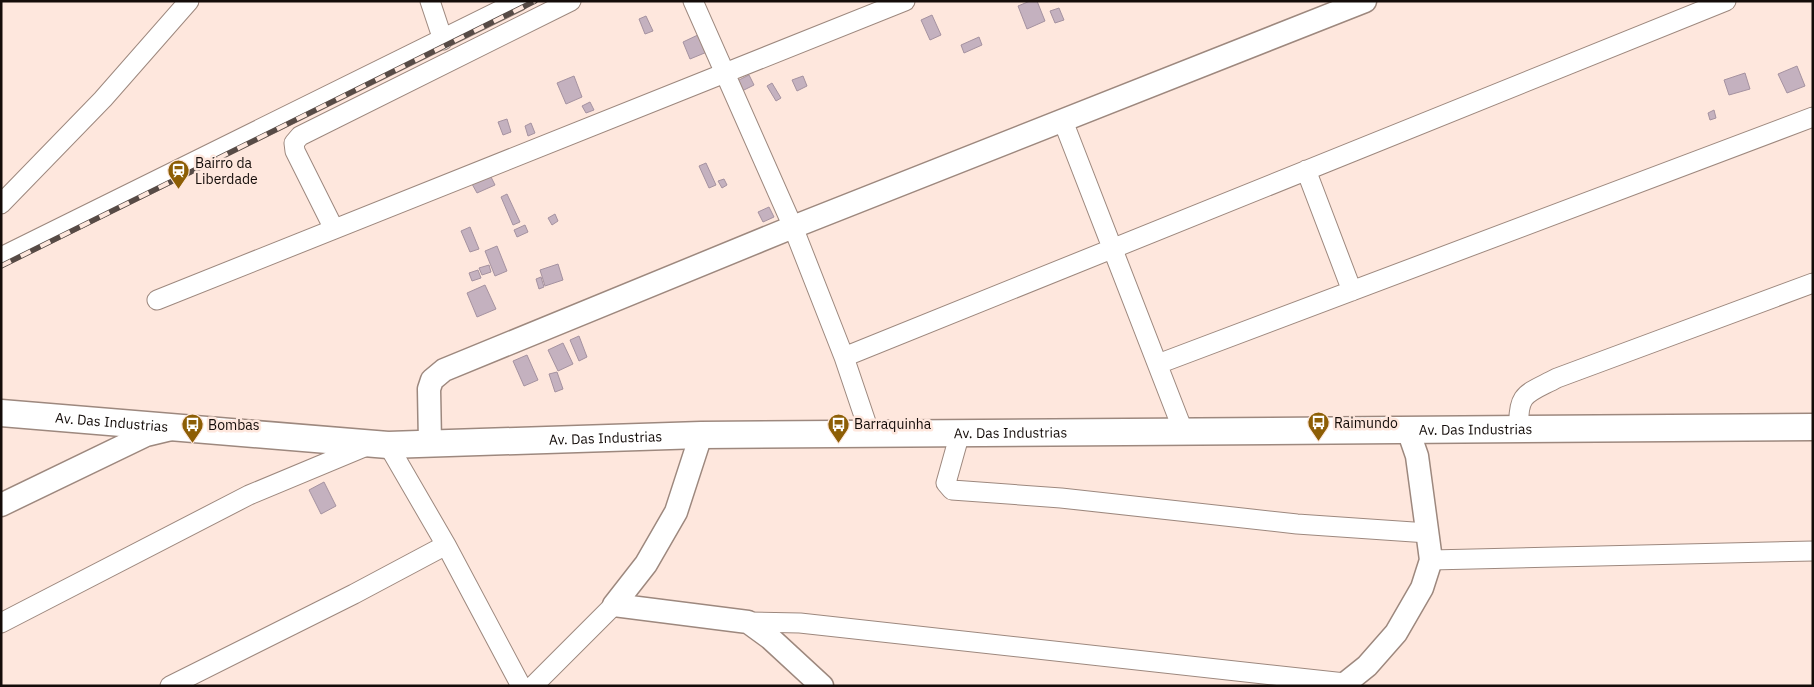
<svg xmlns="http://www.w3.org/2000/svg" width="1814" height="687" font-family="'IBM Plex Sans',sans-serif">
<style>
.building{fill:#c4b1bf;stroke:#a592a0}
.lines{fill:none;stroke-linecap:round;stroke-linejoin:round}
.minor-casing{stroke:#9d887e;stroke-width:21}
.tertiary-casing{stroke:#9d887e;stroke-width:25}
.secondary-casing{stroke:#9d887e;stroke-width:29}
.minor{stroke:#fff;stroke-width:19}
.tertiary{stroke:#fff;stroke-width:22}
.secondary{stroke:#fff;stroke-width:26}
.rail-casing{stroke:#574b46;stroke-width:5.5}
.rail{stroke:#fee7dd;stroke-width:4;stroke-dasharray:11;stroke-linecap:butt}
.labels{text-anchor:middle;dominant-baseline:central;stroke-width:5;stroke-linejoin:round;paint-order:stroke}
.poi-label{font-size:14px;fill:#140c09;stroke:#fee7dd;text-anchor:start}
.street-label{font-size:14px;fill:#140c09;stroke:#fee7dd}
</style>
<rect width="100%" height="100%" fill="#fee7dd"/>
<path class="building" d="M1030,1H1037L1045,21L1027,29L1018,6Z
M1059,8L1064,20L1055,23L1050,11Z
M932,15L941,35L930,40L921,20Z
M646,16L653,31L645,34L639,19Z
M700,34L707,52L690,59L683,42Z
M979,37L982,45L964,53L961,45Z
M1797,66L1805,86L1787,93L1778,74Z
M1745,73L1750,89L1729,95L1724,80Z
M749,75L754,85L742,91L737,81Z
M574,76L582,97L566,104L557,83Z
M803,76L807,86L797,91L792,80Z
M772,83L781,98L776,101L767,86Z
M590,102L594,110L586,113L582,106Z
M1714,110L1716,118L1710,120L1708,113Z
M507,119L511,132L503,135L498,122Z
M531,123L535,133L528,136L525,126Z
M706,163L716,185L709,188L699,166Z
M490,175L495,185L477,193L472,184Z
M724,179L727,185L722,188L718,181Z
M507,194L520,222L513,225L501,197Z
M769,207L774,217L763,222L758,212Z
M555,214L558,221L552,225L548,218Z
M525,225L528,232L517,237L514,230Z
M470,227L479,249L470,252L461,231Z
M497,246L507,271L495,276L485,251Z
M558,264L563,280L545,286L540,270Z
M489,265L491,272L482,275L479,268Z
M478,270L481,278L472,281L469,273Z
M541,277L544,287L539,289L536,279Z
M485,285L496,309L477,317L467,293Z
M579,336L587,357L579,361L570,340Z
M563,343L573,364L558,371L548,350Z
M527,355L538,380L524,386L513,361Z
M557,372L563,389L555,392L549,374Z
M324,482L336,506L321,514L309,490Z"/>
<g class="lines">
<defs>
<path id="minor" d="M430,1L443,40
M693,1L793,227L844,357L870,434
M1063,121L1184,433
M1306,170L1352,291
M1,204L103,99L189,1
M334,229L295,151L294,143L300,136L571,1
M1,257L519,1
M157,300L905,1
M844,357L1726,1
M1158,364L1813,117
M1519,429C1517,392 1527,394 1557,378L1813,283
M960,433L946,483L952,490L1061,498L1297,524L1428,533
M388,445L446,545L521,686
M1431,560L1813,551
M748,622L800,623L1345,683
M1,623L249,495L369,445
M170,686L354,594L446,545
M533,686L614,605"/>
<path id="tertiary" d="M430,443L429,389L432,380L444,370L793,227L1365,1
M1,505L146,435L171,429
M614,605L748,622L770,638L822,686
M614,605L646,564L676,512L701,435
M1342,686L1367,666L1396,633L1422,588L1431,560L1417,456L1408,430"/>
<g id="secondary">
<path id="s1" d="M1,413L388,445L701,435L1813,427"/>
</g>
</defs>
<use href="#minor" class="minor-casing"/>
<use href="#tertiary" class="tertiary-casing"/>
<use href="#secondary" class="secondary-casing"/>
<use href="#minor" class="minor"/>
<use href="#tertiary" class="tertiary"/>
<use href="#secondary" class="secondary"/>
<defs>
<path id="rail" d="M1,266L535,1"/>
</defs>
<use href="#rail" class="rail-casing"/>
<use href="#rail" class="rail"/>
</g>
<defs>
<symbol id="station-pin" viewBox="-11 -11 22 30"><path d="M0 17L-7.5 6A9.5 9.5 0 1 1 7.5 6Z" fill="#8d5e05" stroke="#fee7dd"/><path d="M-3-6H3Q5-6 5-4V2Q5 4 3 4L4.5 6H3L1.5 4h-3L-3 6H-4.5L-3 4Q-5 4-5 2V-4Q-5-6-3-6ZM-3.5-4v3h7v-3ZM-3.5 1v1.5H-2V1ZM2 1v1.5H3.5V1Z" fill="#fff"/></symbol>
<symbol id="bus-pin" viewBox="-11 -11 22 30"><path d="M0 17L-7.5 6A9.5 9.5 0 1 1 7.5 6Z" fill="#8d5e05" stroke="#fee7dd"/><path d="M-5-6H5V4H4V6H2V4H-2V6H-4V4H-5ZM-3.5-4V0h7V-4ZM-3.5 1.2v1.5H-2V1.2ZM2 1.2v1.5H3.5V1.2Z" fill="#fff"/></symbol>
</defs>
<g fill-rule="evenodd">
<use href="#station-pin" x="166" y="158" width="25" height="34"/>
<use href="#bus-pin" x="1306" y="410" width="25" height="34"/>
<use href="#bus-pin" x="826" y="412" width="25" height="34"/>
<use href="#bus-pin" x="180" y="412" width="25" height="34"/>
</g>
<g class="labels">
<g class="poi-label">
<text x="195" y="163">Bairro da<tspan x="195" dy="16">Liberdade</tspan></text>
<text x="1334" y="423">Raimundo</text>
<text x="854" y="424">Barraquinha</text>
<text x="208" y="425">Bombas</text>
</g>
<g class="street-label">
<text stroke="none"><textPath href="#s1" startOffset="111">Av. Das Industrias</textPath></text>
<text stroke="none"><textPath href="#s1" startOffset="1476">Av. Das Industrias</textPath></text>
<text stroke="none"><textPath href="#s1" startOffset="1011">Av. Das Industrias</textPath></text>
<text stroke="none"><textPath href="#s1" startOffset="606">Av. Das Industrias</textPath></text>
</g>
</g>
<rect width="1814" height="687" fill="none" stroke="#140c09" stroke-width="5"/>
</svg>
